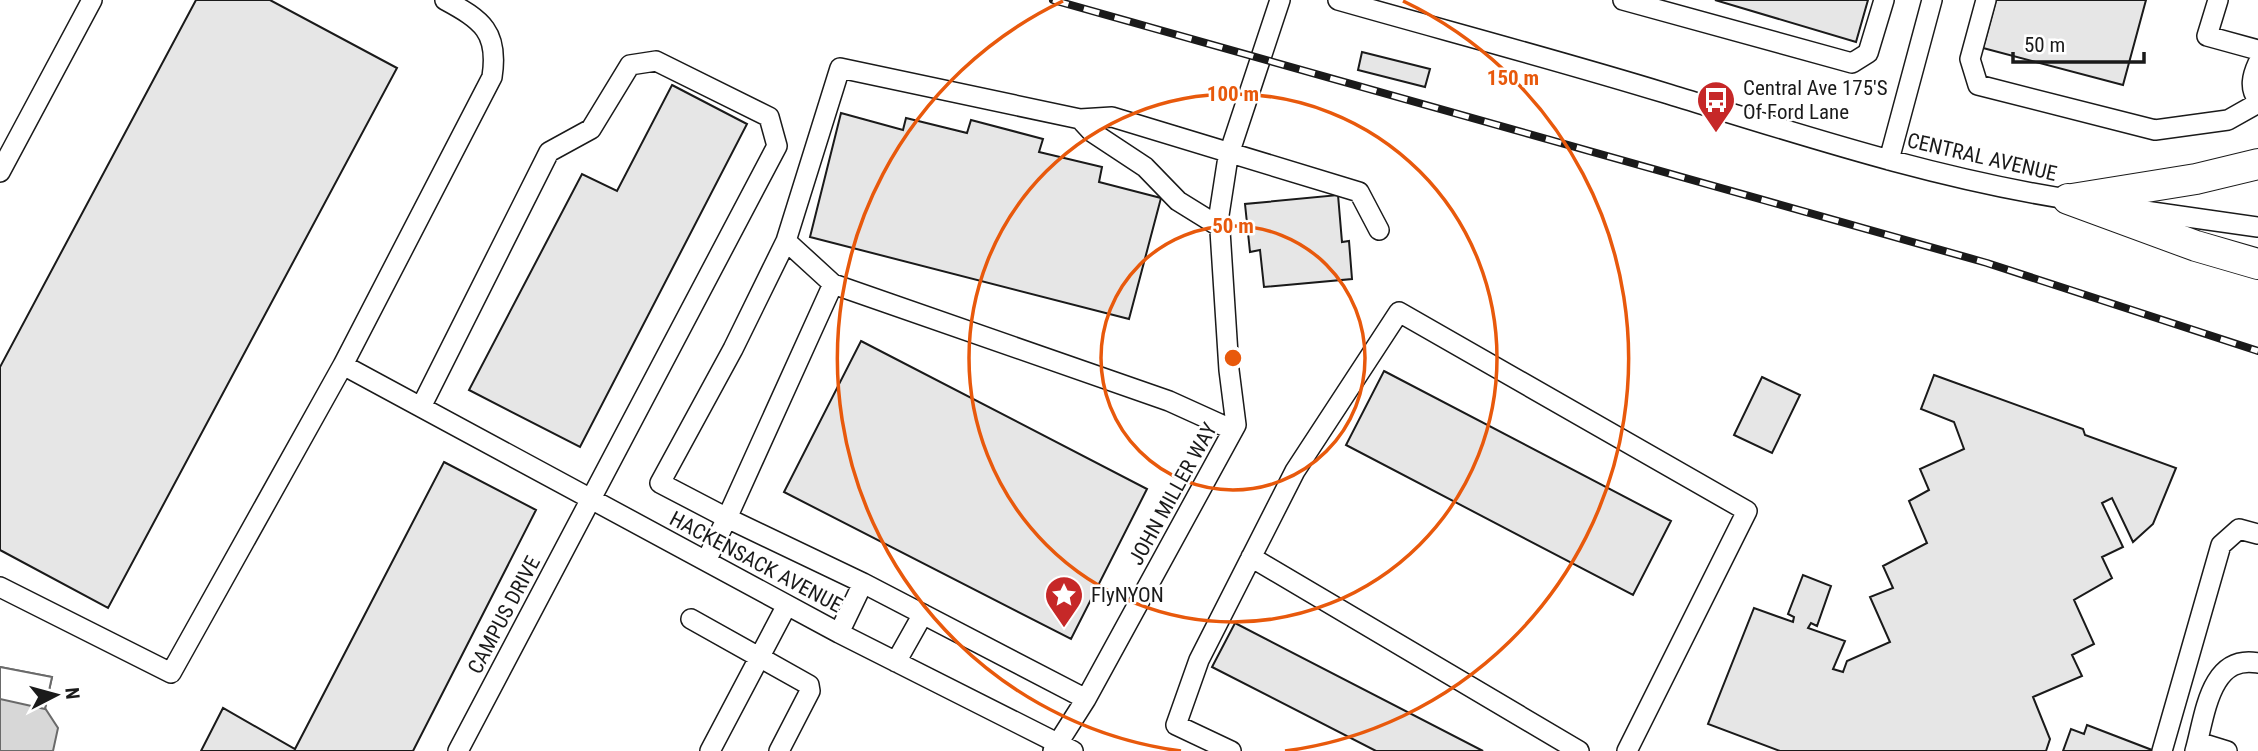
<svg xmlns="http://www.w3.org/2000/svg" width="2258" height="751" font-family="'Roboto Condensed',sans-serif">
<style>
.water{fill:#d7d7d7;stroke:#6a6a6a;stroke-width:2}
.pier{fill:#fff;stroke:#6a6a6a;stroke-width:2}
.building{fill:#e6e6e6;stroke:#1a1a1a;stroke-width:2}
.lines{fill:none;stroke-linecap:round;stroke-linejoin:round}
.minor-casing{stroke:#1a1a1a;stroke-width:22}
.highway-casing{stroke:#1a1a1a;stroke-width:32}
.minor{stroke:#fff;stroke-width:19}
.highway{stroke:#fff;stroke-width:30}
.rail-casing{stroke:#1a1a1a;stroke-width:8}
.rail{stroke:#fff;stroke-width:5;stroke-dasharray:16;stroke-linecap:butt}
.ring{fill:none;stroke:#e8590c;stroke-width:3.5}
.labels{text-anchor:middle;dominant-baseline:central;stroke-width:5;stroke-linejoin:round;paint-order:stroke}
.poi-label{font-size:21px;fill:#1a1a1a;stroke:#fff;text-anchor:start}
.street-label{font-size:21px;fill:#1a1a1a;stroke:#fff}
.centre{fill:#e8590c;stroke:#fff;stroke-width:3.5}
.ring-label{font-size:21px;text-anchor:middle;font-weight:bold;fill:#e8590c;stroke:#fff;stroke-width:5;stroke-linejoin:round;paint-order:stroke}
</style>
<rect width="100%" height="100%" fill="#fff"/>
<path class="water" d="M0,667L52,677L45,708L58,728L53,751H0Z"/>
<path class="pier" d="M0,667L52,677L45,709L0,699Z"/>
<path class="building" d="M196,0H270L397,68L108,608L0,550V367Z
M1715,0H1868L1856,42Z
M1996,0H2146L2123,85L1983,48Z
M1362,52L1430,69L1425,87L1358,70Z
M672,85L747,124L580,447L469,390L582,174L617,191Z
M841,113L903,130L906,118L967,133L971,120L1043,139L1039,152L1102,167L1099,182L1161,198L1129,319L810,237Z
M1338,195L1342,242L1349,241L1352,279L1264,287L1260,250L1250,252L1245,204Z
M861,341L1147,489L1071,639L784,492Z
M1384,371L1671,521L1633,595L1346,445Z
M1934,375L2083,429L2085,435L2176,468L2153,524L2133,542L2112,498L2102,503L2123,547L2102,557L2112,578L2074,600L2094,644L2072,655L2082,676L2033,697L2050,739L2046,751H1780L1708,724L1754,608L1793,622L1794,617L1788,614L1803,575L1831,586L1817,626L1811,623L1808,628L1845,641L1833,669L1843,672L1847,661L1890,642L1870,597L1893,588L1883,566L1927,543L1909,501L1929,490L1920,469L1964,449L1954,422L1921,409Z
M1762,377L1800,395L1772,453L1734,435Z
M444,462L536,510L413,751H201L223,708L295,749Z
M1235,623L1483,751H1376L1212,667Z
M2087,725L2152,750L2151,751H2063L2071,729L2084,734Z"/>
<g class="lines">
<defs>
<path id="minor" d="M1338,0C1447,31 1557,60 1665,93C1802,135 1938,180 2080,201
M1623,0L1852,63L1868,53L1884,0
M1986,0L1970,59L1978,85L2155,130L2228,120L2258,103
M2218,0L2207,36L2258,50
M2258,63C2252,76 2249,88 2258,100
M1080,119L1112,117L1359,192L1379,230
M1889,160L1932,0
M0,172L92,0
M2117,207L2258,227
M1220,227L1178,201L1145,167L1092,132L1080,119L840,68L786,241L833,284L1169,401L1233,430
M786,241L733,349L660,483L727,518L833,284
M343,365L492,77C499,32 482,20 445,0
M421,407L549,152L591,129L630,65L656,61L769,117L777,146L458,751
M1251,557L1579,751
M706,561L727,518L863,583L1086,699
M0,587L171,673L343,365L839,633L1073,751
M691,619L809,685L810,691L779,751
M839,633L863,583
M896,662L923,614
M2198,742L2227,751
M710,751L787,605
M1053,751L1086,699L1236,425L1229,370L1219,215L1228,157L1280,0
M1231,751L1176,725L1199,660L1295,471L1399,312L1747,511L1627,751
M2162,751L2221,545L2239,529L2258,534
M2195,751C2205,717 2209,654 2258,663"/>
<path id="highway" d="M2068,199L2196,246L2258,264
M2072,199L2196,179L2258,164"/>
</defs>
<use href="#minor" class="minor-casing"/>
<use href="#highway" class="highway-casing"/>
<use href="#minor" class="minor"/>
<use href="#highway" class="highway"/>
<defs>
<path id="rail" d="M1053,0L1987,263L2258,351"/>
</defs>
<use href="#rail" class="rail-casing"/>
<use href="#rail" class="rail"/>
</g>
<g class="ring">
<circle cx="1233" cy="358" r="132"/>
<circle cx="1233" cy="358" r="264"/>
<path d="M1181 751A396 396 0 0 1 1063 1M1403 1A396 396 0 0 1 1285 751"/>
</g>
<defs>
<symbol id="bus-pin" viewBox="-11 -11 22 30"><path d="M0 17L-7.5 6A9.5 9.5 0 1 1 7.5 6Z" fill="#c62828" stroke="#fff"/><path d="M-5-6H5V4H4V6H2V4H-2V6H-4V4H-5ZM-3.5-4V0h7V-4ZM-3.5 1.2v1.5H-2V1.2ZM2 1.2v1.5H3.5V1.2Z" fill="#fff"/></symbol>
<symbol id="sight-pin" viewBox="-11 -11 22 30"><path d="M0 17L-7.5 6A9.5 9.5 0 1 1 7.5 6Z" fill="#c62828" stroke="#fff"/><path d="M0-6L1.8-2.2L6-1.7L2.9 1.2L3.7 5.4L0 3.3L-3.7 5.4L-2.9 1.2L-6-1.7L-1.8-2.2Z" fill="#fff"/></symbol>
</defs>
<g fill-rule="evenodd">
<use href="#bus-pin" x="1694" y="78" width="44" height="60"/>
<use href="#sight-pin" x="1042" y="573" width="44" height="60"/>
</g>
<g class="labels">
<g class="poi-label">
<text x="1743" y="88">Central Ave 175'S<tspan x="1743" dy="24">Of Ford Lane</tspan></text>
<text x="1091" y="595">FlyNYON</text>
</g>
<g class="street-label">
<text transform="translate(1982 157) rotate(13)">CENTRAL AVENUE</text>
<text transform="translate(1173 494) rotate(-61)">JOHN MILLER WAY</text>
<text transform="translate(756 562) rotate(28)">HACKENSACK AVENUE</text>
<text transform="translate(504 615) rotate(-62)">CAMPUS DRIVE</text>
</g>
</g>
<circle cx="1233" cy="358" r="10" class="centre"/>
<g class="ring-label">
<text x="1513" y="85">150 m</text>
<text x="1233" y="101">100 m</text>
<text x="1233" y="233">50 m</text>
</g>
<g transform="translate(56 695) rotate(84)" stroke="#ffffff" stroke-width="5" paint-order="stroke">
<path d="M0-5L12 26L0 18L-12 26Z" fill="#1a1a1a"/>
<text y="-10" font-size="19" font-weight="bold" text-anchor="middle" fill="#1a1a1a">N</text>
</g>
<path d="M2013 52v10h131v-10" fill="none" stroke="#1a1a1a" stroke-width="3.5"/>
<text x="2024" y="52" font-size="21" fill="#1a1a1a" stroke="#ffffff" stroke-width="5" paint-order="stroke">50 m</text>
</svg>
